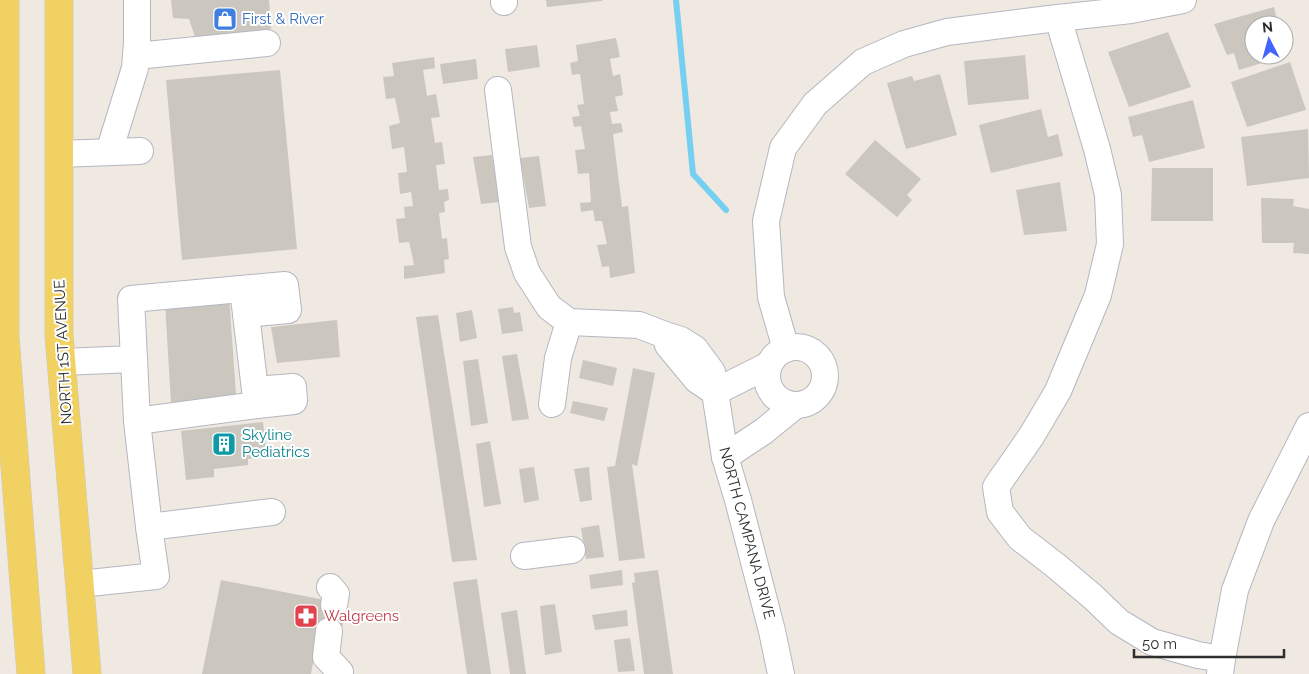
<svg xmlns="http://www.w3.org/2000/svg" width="1309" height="674" viewBox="0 0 1309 674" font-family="Raleway,sans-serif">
<rect width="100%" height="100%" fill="#efe9e1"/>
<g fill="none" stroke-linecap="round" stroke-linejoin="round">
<!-- stream -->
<polyline stroke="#75cff0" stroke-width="6" points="676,0 693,174 726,210"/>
</g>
<!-- building -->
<g fill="#cbc7bf">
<polygon points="171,0 269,0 271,29 195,37 189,19 173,18"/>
<polygon points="546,0 602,0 602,1 547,7"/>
<polygon points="1274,7 1278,25 1254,25 1254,55 1285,55 1285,56 1239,70 1234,53 1227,55 1214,24"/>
<polygon points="1168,32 1191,87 1129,107 1108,52"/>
<polygon points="616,38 620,57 610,59 613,76 620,74 623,95 615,97 618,111 610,112 612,124 621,123 623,132 613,134 622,207 628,206 635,273 610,278 609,266 602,267 597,245 607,244 602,221 595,221 593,210 581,212 580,203 591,202 589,173 578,174 575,150 585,149 581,126 574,127 572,117 580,116 577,105 584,104 580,74 572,75 570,63 578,61 576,45"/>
<polygon points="537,45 540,67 508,72 505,49"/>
<polygon points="1025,55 1029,99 968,105 964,61"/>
<polygon points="434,57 435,68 423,70 427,96 436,94 440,117 431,118 435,143 442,142 445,164 436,165 439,190 448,189 449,200 444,202 445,212 439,213 442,239 447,238 449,259 444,260 445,273 404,279 404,266 414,265 412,255 409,242 399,243 396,219 405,218 404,207 413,206 411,192 400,194 398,173 407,172 404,147 392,149 389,126 400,123 395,98 386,99 383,77 394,76 392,63"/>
<polygon points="476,59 478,79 443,84 440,64"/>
<polygon points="1290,62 1306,110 1247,127 1231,82"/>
<polygon points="280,70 297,249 182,260 166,80"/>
<polygon points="940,74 957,135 906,149 887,83 912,76 914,81"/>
<polygon points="1193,100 1205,148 1149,162 1142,135 1133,137 1128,117"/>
<polygon points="1041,109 1048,137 1058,134 1063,156 991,173 979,125"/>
<polygon points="1308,129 1309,178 1247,186 1241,137"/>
<polygon points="875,140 921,179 907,195 912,200 897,217 845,174"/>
<polygon points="492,155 499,202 481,204 473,157"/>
<polygon points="539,156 546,206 529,208 520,158"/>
<polygon points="1152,168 1213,168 1213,221 1151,221"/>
<polygon points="1060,182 1067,231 1024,235 1016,190"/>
<polygon points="1261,198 1294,199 1293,206 1309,209 1309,254 1293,253 1294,243 1262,243"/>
<polygon points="229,295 236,395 171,403 165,303"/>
<polygon points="513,307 514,313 520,312 523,331 502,334 498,309"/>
<polygon points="472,310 477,338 460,342 456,313"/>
<polygon points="438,315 477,560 452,562 416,317"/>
<polygon points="337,320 340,357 277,363 271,327"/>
<polygon points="517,354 529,419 512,421 502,356"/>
<polygon points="478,359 488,423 471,426 463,361"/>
<polygon points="583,360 617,368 613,386 579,378"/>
<polygon points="633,368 655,373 637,466 632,464 645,558 619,561 607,467 615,466"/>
<polygon points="573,401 608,408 604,421 570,413"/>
<polygon points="263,422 267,456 248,459 248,465 214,469 214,477 186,480 181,431"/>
<polygon points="490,441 501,504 484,507 476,444"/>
<polygon points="534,467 539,500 524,503 519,469"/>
<polygon points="589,467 592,500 580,502 574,469"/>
<polygon points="599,525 604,557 586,559 581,528"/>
<polygon points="622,570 623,585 591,589 589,575"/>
<polygon points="658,570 673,674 644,674 632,583 635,582 634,573"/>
<polygon points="477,579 491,674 467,674 453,582"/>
<polygon points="221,580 325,600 346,607 341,633 319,629 311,674 202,674"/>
<polygon points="555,604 562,652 545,655 540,606"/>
<polygon points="517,610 526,674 510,674 501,613"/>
<polygon points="627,610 628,626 595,630 592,615"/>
<polygon points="630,638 635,671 618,672 614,640"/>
</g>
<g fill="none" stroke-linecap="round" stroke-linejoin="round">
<!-- minor casing -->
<g stroke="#b4b7c1" stroke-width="28">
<g id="minor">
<polyline points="504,2 504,0"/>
<polyline points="1058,18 1097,149 1108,195 1110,244 1098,295 1058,391 1032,435 996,487 1000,512 1020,538 1055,565 1093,597 1119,622 1152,642 1198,655 1222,659"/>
<polyline points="136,56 267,43"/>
<polyline points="498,90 518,247 527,273 549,307 569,322 639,325 665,335 681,340 695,349 712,372 715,392 697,380 668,345 665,335"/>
<polyline points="109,152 135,68 137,42 137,0"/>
<polyline points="59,154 140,151"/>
<polyline points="246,314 255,390 293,387 294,401 257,405 255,390"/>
<circle cx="796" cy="376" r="29"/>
<polyline points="786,349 771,297 766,221 783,148 815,104 863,62 904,44 947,32 1049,19 1131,10 1183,0"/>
<polyline points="134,359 137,421 257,405"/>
<polyline points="61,362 134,359 131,299 285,285 288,310 246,314 243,290"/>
<polyline points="769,365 715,392 725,457 738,500 772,631 781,674"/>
<polyline points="552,404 558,358 569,322"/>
<polyline points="137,421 149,527 272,512"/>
<polyline points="725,457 764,431 796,405"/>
<polyline points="524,556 572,550"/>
<polyline points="80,584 156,576 149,527"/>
<polyline points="330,587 336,594 334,605"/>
<polyline points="329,631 326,657 340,672"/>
<polyline points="1220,674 1222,659 1235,590 1261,521 1309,426"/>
</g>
</g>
<!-- major casing -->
<g stroke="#c9c9c9" stroke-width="29">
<g id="major">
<polyline points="5,0 5,337 31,674"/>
<polyline points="59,0 59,335 87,674"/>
</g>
</g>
<!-- minor -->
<use href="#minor" stroke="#fff" stroke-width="26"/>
<!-- major -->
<use href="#major" stroke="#f2d163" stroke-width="28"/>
</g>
<!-- icons -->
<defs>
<g id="shop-square" transform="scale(1.25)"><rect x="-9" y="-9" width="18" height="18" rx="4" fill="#3f7fe0" stroke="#fff"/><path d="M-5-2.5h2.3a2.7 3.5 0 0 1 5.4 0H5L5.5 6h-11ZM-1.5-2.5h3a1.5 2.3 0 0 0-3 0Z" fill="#fff"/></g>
<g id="building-square" transform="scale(1.25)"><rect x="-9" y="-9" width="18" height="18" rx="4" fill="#0f9aa8" stroke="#fff"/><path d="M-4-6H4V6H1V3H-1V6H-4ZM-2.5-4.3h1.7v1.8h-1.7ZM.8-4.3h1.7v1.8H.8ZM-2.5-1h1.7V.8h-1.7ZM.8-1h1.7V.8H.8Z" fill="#fff"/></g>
<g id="pharmacy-square" transform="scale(1.25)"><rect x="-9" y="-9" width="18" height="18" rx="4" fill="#e0444e" stroke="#fff"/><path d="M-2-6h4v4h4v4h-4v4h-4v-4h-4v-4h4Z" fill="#fff"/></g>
</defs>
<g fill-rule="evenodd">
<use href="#shop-square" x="225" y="19"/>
<use href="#building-square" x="224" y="444"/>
<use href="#pharmacy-square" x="306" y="616"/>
</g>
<g text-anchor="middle" stroke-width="4" stroke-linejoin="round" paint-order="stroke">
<!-- shop labels -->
<g font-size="15" fill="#366cbe" stroke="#fff" text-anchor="start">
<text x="242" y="24">First &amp; River</text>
</g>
<!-- street labels -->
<g font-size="15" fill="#2e2e2e" stroke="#fff">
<text transform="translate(63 352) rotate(-93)" y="5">NORTH 1ST AVENUE</text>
<text transform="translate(747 533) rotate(75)" y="5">NORTH CAMPANA DRIVE</text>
</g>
<!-- culture labels -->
<g font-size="15" fill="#0d838f" stroke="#fff" text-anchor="start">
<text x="242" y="440">Skyline<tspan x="242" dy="17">Pediatrics</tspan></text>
</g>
<!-- health labels -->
<g font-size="15" fill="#be3a42" stroke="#fff" text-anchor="start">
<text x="324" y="621">Walgreens</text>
</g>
</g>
<!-- north arrow -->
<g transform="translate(1269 40) rotate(354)"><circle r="24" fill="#ffffff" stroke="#ababab"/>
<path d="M0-4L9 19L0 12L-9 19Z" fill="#4264fb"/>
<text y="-8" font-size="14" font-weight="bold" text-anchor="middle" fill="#2e2e2e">N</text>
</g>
<!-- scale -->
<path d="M1134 649v8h150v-8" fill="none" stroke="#2e2e2e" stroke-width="2.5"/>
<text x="1142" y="649" font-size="15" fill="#2e2e2e" stroke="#ffffff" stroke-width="4" paint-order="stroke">50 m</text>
</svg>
